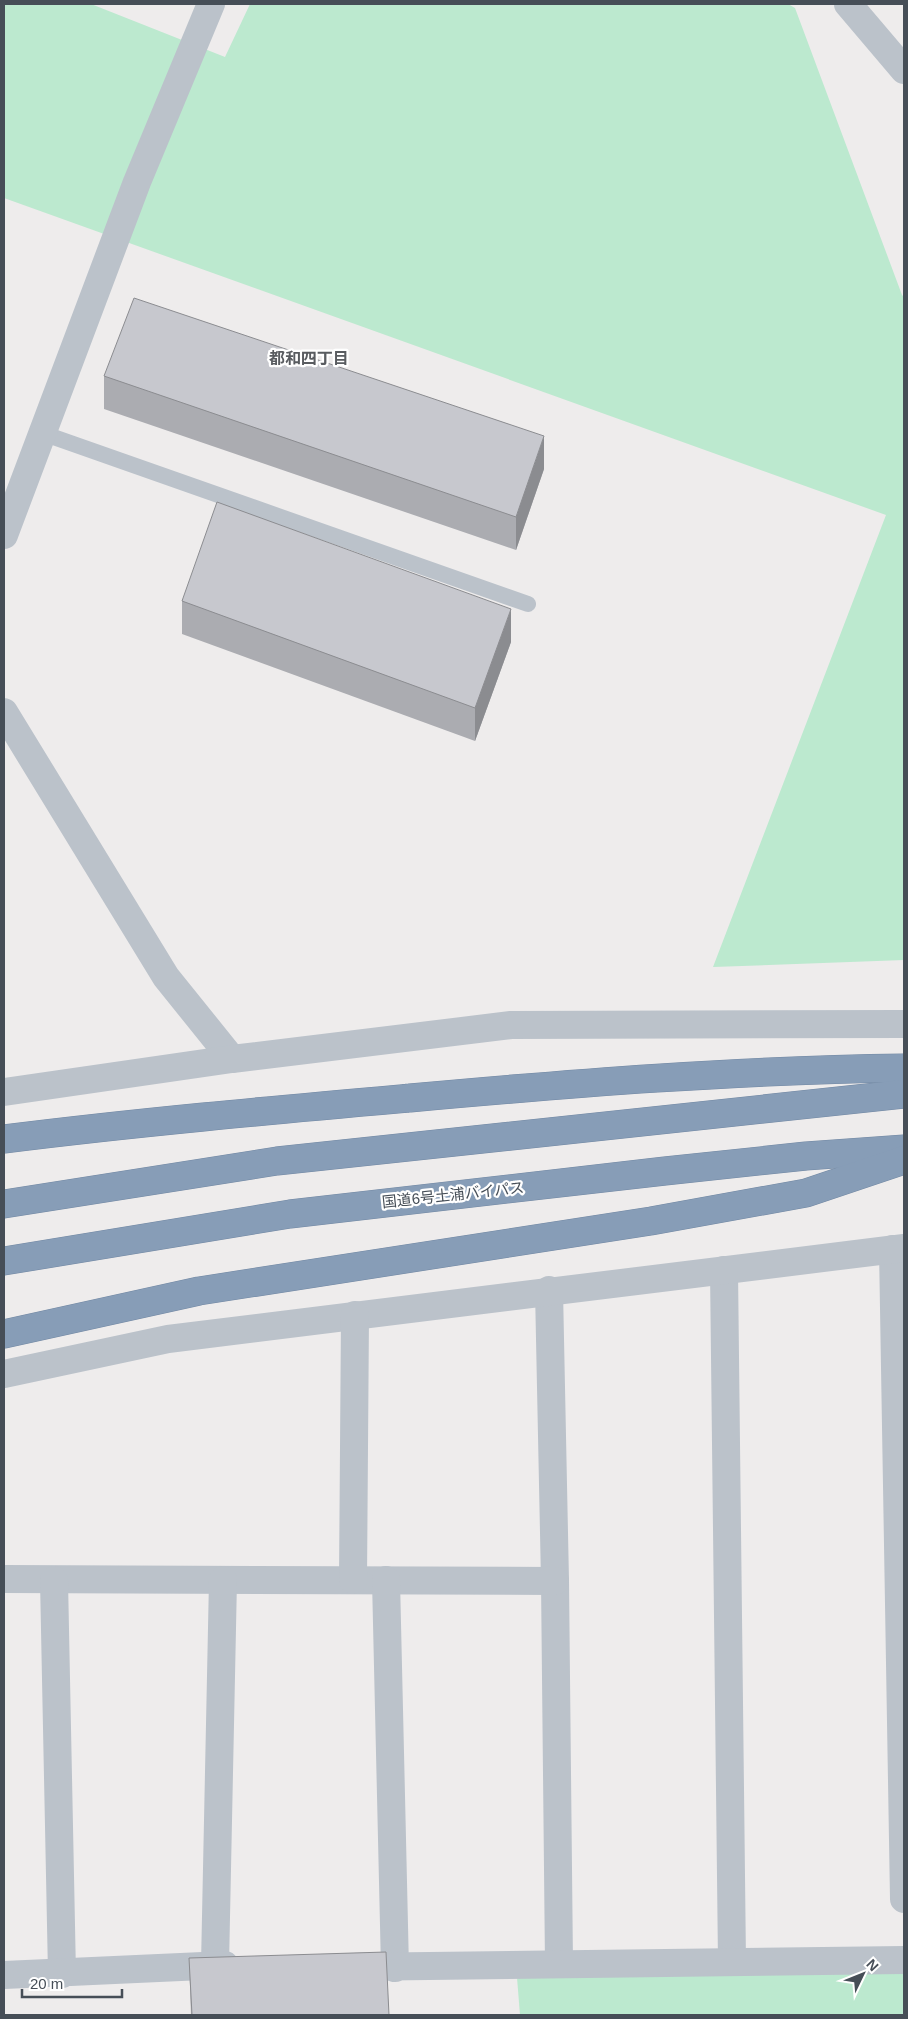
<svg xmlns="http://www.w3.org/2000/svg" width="908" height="2019" viewBox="0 0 908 2019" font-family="Helvetica,'Noto Sans JP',sans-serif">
<rect width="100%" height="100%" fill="#eeecec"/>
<!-- green -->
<g fill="#bce9cf">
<polygon points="4,4 91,4 225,57 250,4 788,4 795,8 902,295 904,297 904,960 713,967 886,515 4,198"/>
<polygon points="904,1960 904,2015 520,2015 516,1965"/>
</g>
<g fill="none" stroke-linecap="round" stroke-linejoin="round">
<!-- highway casing -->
<g stroke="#7288a3" stroke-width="29">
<g id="highway">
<path d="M4 1139C139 1122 275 1110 410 1098 575 1083 739 1070 904 1068"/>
<polyline points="4,1204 277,1161 904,1094"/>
<polyline points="4,1261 290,1214 665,1171 806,1156 904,1149"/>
<polyline points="4,1334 199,1291 651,1221 806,1193 904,1160"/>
</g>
</g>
<!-- lane -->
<polyline stroke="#bbc2ca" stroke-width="16" points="42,433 528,604"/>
<!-- street -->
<g stroke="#bbc2ca" stroke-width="28">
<polyline points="848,4 904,70"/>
<polyline points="4,535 137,182 211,4"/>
<polyline points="4,712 166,977 232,1059"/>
<polyline points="4,1092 232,1059 511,1025 904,1024"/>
<polyline points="893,1249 904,1899"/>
<polyline points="724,1270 732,1962"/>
<polyline points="549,1290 555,1581 559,1964"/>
<polyline points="4,1374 168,1339 904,1248"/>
<polyline points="4,1579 555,1581"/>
<polyline points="54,1580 62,1974"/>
<polyline points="353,1580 355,1315"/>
<polyline points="386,1580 395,1968"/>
<polyline points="215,1965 223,1580"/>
<polyline points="348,1967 904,1960"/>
<polyline points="4,1975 225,1965"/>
</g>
<!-- highway -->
<use href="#highway" stroke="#879db7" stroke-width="28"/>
</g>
<!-- wall -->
<g fill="#abacb1">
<polygon points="104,376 544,469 516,550 104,409"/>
<polygon points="182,601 511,642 475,741 182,634"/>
<polygon points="189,1958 389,2015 191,2015"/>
</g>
<!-- shaded-wall -->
<g fill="#8b8c90">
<polygon points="544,436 544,469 516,550 516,517"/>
<polygon points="511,609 511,642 475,741 475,708"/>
</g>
<!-- building -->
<g fill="#c7c8ce" stroke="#8b8c90">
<polygon points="134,298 544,436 516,517 104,376"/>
<polygon points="217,502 511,609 475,708 182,601"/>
<polygon points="386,1952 389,2015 192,2015 189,1958"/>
</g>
<g text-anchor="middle" stroke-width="4.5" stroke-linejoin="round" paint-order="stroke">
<!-- street labels -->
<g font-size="15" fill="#464e57" stroke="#fff">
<text transform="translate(453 1195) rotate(-6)" y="5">国道6号土浦バイパス</text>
</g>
<!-- neighbourhood labels -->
<g font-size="16" font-weight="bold" fill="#595c60" stroke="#fff">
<text x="309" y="364">都和四丁目</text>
</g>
</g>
<!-- border -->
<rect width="908" height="2019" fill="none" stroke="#464e57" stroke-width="10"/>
<!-- north arrow -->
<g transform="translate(863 1974) rotate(47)" stroke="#ffffff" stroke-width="4" paint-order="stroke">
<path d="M0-4L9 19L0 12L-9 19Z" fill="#464e57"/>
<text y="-8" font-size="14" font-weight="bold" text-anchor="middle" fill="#464e57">N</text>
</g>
<!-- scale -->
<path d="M22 1989v8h100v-8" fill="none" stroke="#464e57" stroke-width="2.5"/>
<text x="30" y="1989" font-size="15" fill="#464e57" stroke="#ffffff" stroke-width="4" paint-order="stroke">20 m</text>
</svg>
